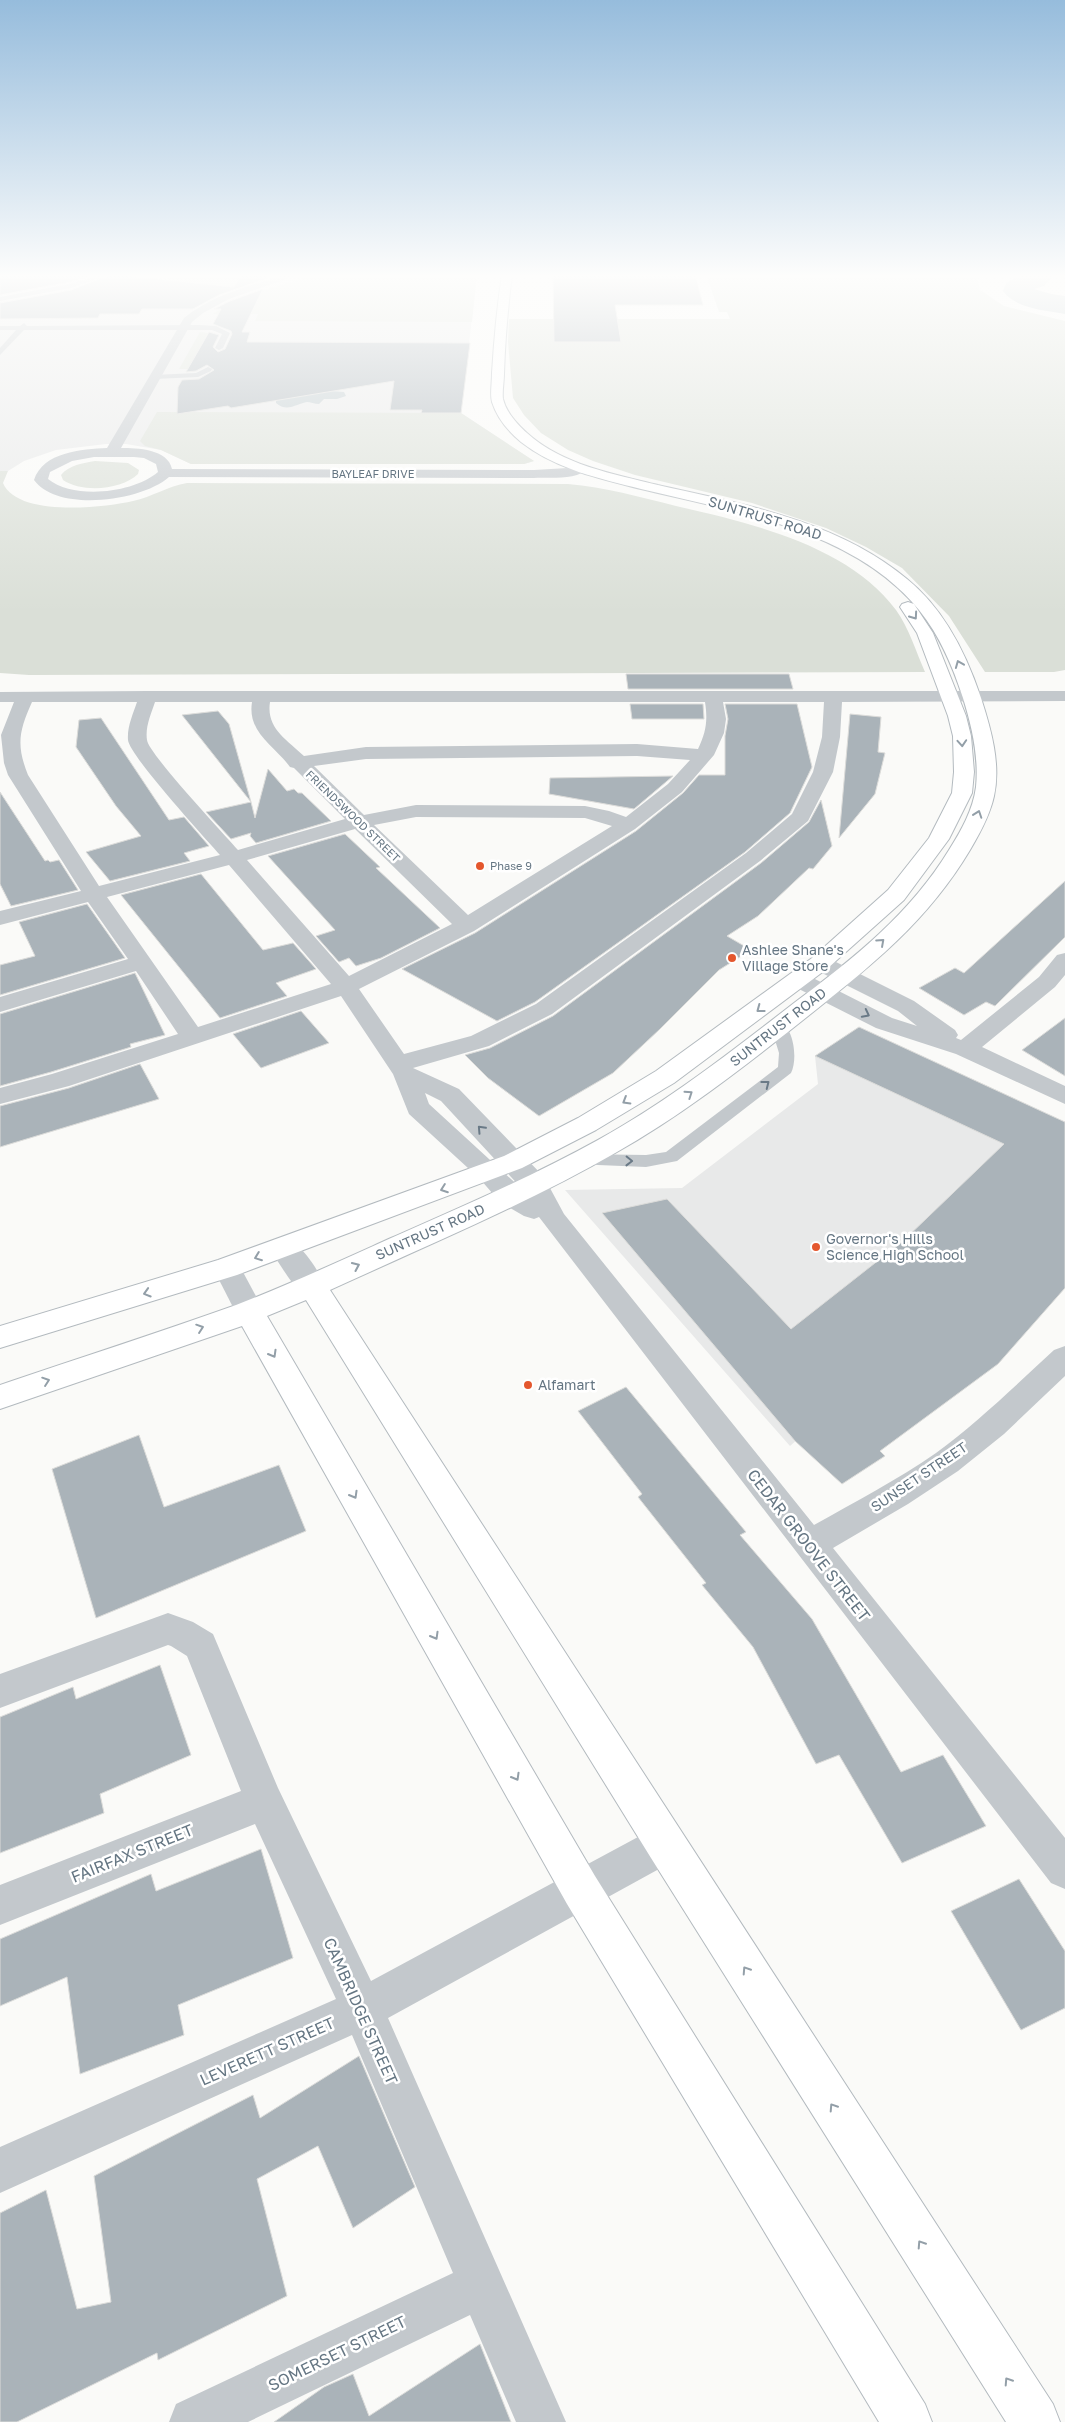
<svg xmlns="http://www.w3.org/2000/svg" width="1065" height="2422" viewBox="0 0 1065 2422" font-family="'Golos Text',sans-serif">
<rect width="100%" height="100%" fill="#fafaf8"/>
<!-- built -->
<g fill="#e8e9e9">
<polygon points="0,274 477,274 461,413 534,461 524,464 191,464 161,450 126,444 106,444 56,450 24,461 8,471 0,471"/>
<polygon points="859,1027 1065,1122 1065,1200 790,1446 565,1190 682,1188 818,1084 815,1056"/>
</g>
<!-- green -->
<g fill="#dadfd7">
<polygon points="143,274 272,274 230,287 161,281 171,277"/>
<path d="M316 274H477L472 322 255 321 258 314H213C243 293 282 286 316 274Z"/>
<polygon points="706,274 981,274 976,275 980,290 1004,306 1065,321 1065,670 1054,672 985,672 949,616 902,568 866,547 826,528 752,503 635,475 593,461 568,450 541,433 524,415 513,398 508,342 509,319 730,319 727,312 719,312"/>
<polygon points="200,332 208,333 188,369 179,369"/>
<polygon points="157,412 461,413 534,461 524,464 191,464 161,450 145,446 140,441"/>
<path d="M95 461 128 463 139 470 138 474C122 490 82 493 63 480L61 475C69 465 83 463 95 461Z"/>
<path d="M0 471H8L3 483C17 517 103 508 133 501 152 497 168 486 187 483L568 484C605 487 640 497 676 506 750 523 848 545 896 610 909 628 916 652 925 672L29 675 0 673Z"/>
</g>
<!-- water -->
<path fill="#bbc7cb" d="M331 391 344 392 346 396 337 399H324L319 404C315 404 310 402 307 402 298 403 287 413 276 403V400Z"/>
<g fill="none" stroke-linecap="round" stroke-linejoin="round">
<!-- stream -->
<polygon fill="#bbc7cb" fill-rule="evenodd" points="1015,289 1065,296 1065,298 1017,291"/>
<!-- river -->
<path fill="#bbc7cb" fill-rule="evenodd" d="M1019 274H1055L1044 286 1034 289 1065 298V314C1046 310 1016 309 1003 291 1006 281 1010 280 1019 277Z"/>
</g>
<!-- building -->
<g fill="#aab3b9" stroke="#dcdcda">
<polygon points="0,274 97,274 70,282 0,295"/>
<polygon points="112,274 234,287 241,274 270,274 268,278 219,295 193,309 142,309 139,314 100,314 98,318 0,319 0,303 71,290"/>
<polygon points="553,274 695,274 703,305 615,305 621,342 554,342"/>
<polygon points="263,289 242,332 250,332 247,342 470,343 461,413 421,413 422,410 390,410 394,381 231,408 228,406 177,414 178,387 182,380 199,379 214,370 207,365 196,371 186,372 209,332 219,335 213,347 218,352 225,349 232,334 231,331 213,324 221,309 214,309 230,301"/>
<polygon points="626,674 789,674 793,689 628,689"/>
<polygon points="630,704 703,704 704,719 632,719"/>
<polygon points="725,704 797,704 812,767 790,813 745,852 535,1002 497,1021 402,969 475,933 636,831 683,793 699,775 725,775 725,736 728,719"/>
<polygon points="218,711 229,724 251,802 182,715"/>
<polygon points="850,714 881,717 878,752 885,753 875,794 839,838"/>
<polygon points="101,718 169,820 184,817 209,846 184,853 190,861 110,881 86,852 141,836 116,806 76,747 79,720"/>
<polygon points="268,769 287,791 294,789 298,793 302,793 331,821 256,843 250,836 251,833 231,839 206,812 251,802 255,818"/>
<polygon points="673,776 634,809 549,794 550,778"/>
<polygon points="0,792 45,861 48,860 50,862 59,860 78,890 11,906 0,884"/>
<polygon points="821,800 832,846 813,869 809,868 758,916 727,936 751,950 719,970 660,1029 613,1073 539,1116 488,1078 465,1055 490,1048 553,1016 761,863 809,822"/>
<polygon points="345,834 380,867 376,868 440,928 381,958 356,966 349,958 339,962 316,936 335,930 268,856"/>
<polygon points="201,874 263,950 293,943 316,969 276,983 287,996 220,1018 121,895"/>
<polygon points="1065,881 1065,937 995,1006 986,1002 964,1015 919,988 955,968 964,973"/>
<polygon points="87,904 125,958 0,995 0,965 35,956 19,922"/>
<polygon points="135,973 165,1035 130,1044 131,1047 51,1072 0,1086 0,1014"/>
<polygon points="301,1011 329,1043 261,1068 233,1034"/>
<polygon points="1065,1018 1065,1076 1022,1050"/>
<polygon points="859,1027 1065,1122 1065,1288 998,1364 880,1451 885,1456 842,1484 795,1441 602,1213 667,1199 791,1329 903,1241 1004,1144 815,1056"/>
<polygon points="140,1064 159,1099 0,1147 0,1106 69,1088"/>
<polygon points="626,1387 746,1532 740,1535 812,1619 901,1772 943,1755 986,1826 902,1863 839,1755 816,1764 753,1647 702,1585 706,1583 638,1497 642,1494 578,1411"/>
<polygon points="139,1435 164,1507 279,1465 306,1531 96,1618 52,1469"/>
<polygon points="160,1665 191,1755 100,1794 104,1813 0,1853 0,1717 73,1687 76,1699"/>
<polygon points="261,1849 293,1958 178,2005 184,2035 80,2074 67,1977 0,2006 0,1939 151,1874 156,1891"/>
<polygon points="1019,1879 1065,1951 1065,2008 1021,2030 951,1911"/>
<polygon points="359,2056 415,2187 353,2228 318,2146 257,2179 287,2296 158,2360 157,2353 17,2422 0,2422 0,2213 46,2190 77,2309 111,2302 94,2176 253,2095 260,2118"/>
<polygon points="480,2344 511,2422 274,2422 324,2387 353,2374 369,2416"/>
</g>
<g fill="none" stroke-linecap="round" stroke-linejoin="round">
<!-- secondary casing -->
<g stroke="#b3babf" stroke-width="2">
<g id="secondary">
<path d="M502 274H512C508 307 505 340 504 374 504 381 502 392 503 399 506 412 518 425 527 433 562 465 614 474 658 485 743 504 838 521 907 579 944 609 966 653 981 698 991 729 1001 764 994 796 990 815 980 833 970 850 923 929 858 976 788 1032 733 1075 677 1118 617 1152 525 1205 426 1246 330 1290L1053 2404 1060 2422H1006L651 1858 306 1300 267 1316 595 1876 925 2404 932 2422H879L567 1904 242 1326 0 1409V1385C79 1358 158 1333 236 1305 288 1285 340 1261 391 1238 461 1207 531 1177 598 1140 668 1101 731 1052 794 1003 853 959 910 914 949 850 961 831 973 810 976 787 979 757 972 727 963 698 953 667 940 636 919 610 854 530 736 512 641 489 601 479 555 469 521 442 509 432 497 418 492 402 490 394 492 383 492 373 494 340 497 307 502 274Z"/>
<polygon points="908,602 914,604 933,633 966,716 971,736 974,772 972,793 949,839 904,900 828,968 674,1083 596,1130 522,1168 237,1275 0,1348 0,1326 218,1260 504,1156 578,1118 656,1071 812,958 888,890 929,838 952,793 954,772 953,736 948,716 917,633 900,607 902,604"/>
</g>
</g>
<!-- lane -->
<g fill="#c3c8cc" fill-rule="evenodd">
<polygon points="102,274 110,274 71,288 0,301 0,297 70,284"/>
<polygon points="24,323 27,326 199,325 216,326 230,333 223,348 219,350 215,348 222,334 212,330 24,330 0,355 0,348 16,330 0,330 0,326 20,326"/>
<polygon points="208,367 212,369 211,371 198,377 154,379 150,377 154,375 196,373"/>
<path d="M779 1022C794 1026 798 1060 791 1073L677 1161 646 1167 574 1164 572 1160 574 1156 580 1154 646 1155 666 1152 778 1067 779 1053 771 1027Z"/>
</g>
<!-- street -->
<g fill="#c3c8cc" fill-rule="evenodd">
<path d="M286 274H300L229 299 203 313 192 322 121 448C137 448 168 449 172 469L534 470 568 468 581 464 588 468C578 481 549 477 534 478L169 477C142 501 58 513 34 480 43 452 82 449 107 448L184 318C214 294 250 286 286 274ZM94 457H134L144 458 156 464 158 472C134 493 74 500 48 479L50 472 72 461Z"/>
<path d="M148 691H1065V701L842 702 840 737 833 772 808 821 760 861 552 1014 489 1046 413 1068 459 1089 544 1177 564 1214 814 1525C855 1502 897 1480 936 1453 978 1422 1016 1385 1054 1350L1065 1346V1376L1004 1434 958 1471 908 1504 833 1548 1065 1838V1889L1051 1883 539 1217 534 1219 524 1216 500 1202 480 1179 409 1114 393 1074 341 996 69 1086 0 1104V1088L52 1074 178 1034 136 971 0 1012V997L128 959 88 902 0 925V911L81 891 8 775 4 763 1 735 14 702H0V692ZM32 702H137C133 714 127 727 128 740 129 755 205 838 220 855L99 886 28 775C16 745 19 731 32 702ZM155 702H252C247 733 275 746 290 767L294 768 345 819 238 850C224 834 148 753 147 740 145 727 151 714 155 702ZM270 702H705C708 721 706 732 698 749L637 744 366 747 304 756C286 739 266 728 270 702ZM723 702H824L822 737 813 772 792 814 746 853 536 1004 471 1036 404 1054 359 989 474 931 635 829 682 792 714 755 724 733 726 719ZM637 756 690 760 668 784 626 817 609 811 585 806 416 805 364 815 314 766 366 759ZM416 817 585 818 612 826 468 915 374 825ZM355 829 452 924 349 976 247 860ZM229 865 331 984 198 1027 107 897ZM425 1093 441 1101 524 1191 429 1104Z"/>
<polygon points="1065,953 1065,975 1055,987 982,1047 1065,1086 1065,1104 956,1054 876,1028 791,985 787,980 791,975 799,973 807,975 892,1018 917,1026 898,1011 812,968 809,963 812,958 820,956 828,958 914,1001 955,1030 958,1035 956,1038 961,1040 1039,977 1057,955"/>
<path d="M283 1237C301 1242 317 1269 326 1286L322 1294C316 1296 309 1298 302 1294 295 1289 274 1256 269 1247L273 1240Z"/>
<polygon points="227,1258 237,1261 264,1311 259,1319 249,1322 239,1319 213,1268 217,1261"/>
<polygon points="168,1613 193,1622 213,1634 278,1788 371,1981 651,1830 665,1824 679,1830 685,1844 679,1858 388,2018 566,2422 516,2422 470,2315 248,2422 169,2422 176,2404 453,2273 352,2035 0,2193 0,2147 336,1999 255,1824 0,1925 0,1885 241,1791 187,1656 171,1646 168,1645 0,1708 0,1674"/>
</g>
<!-- secondary -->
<use href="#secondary" fill="#fff" fill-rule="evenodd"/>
</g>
<!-- one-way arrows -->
<defs><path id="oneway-chevron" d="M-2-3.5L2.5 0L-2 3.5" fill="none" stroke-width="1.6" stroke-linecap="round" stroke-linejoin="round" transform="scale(1.25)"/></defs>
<g stroke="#939fa8">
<use href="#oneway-chevron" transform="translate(914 616) rotate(55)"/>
<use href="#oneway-chevron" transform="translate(959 664) rotate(-112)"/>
<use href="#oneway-chevron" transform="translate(962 743) rotate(86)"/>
<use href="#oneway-chevron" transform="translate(978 814) rotate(-71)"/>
<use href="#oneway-chevron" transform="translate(881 942) rotate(-42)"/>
<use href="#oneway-chevron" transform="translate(760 1009) rotate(143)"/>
<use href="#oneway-chevron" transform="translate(689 1094) rotate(-34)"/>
<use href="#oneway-chevron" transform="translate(626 1101) rotate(149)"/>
<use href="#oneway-chevron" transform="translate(444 1189) rotate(160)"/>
<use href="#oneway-chevron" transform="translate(258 1257) rotate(159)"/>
<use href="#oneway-chevron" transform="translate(356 1266) rotate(-24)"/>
<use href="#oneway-chevron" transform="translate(147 1293) rotate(163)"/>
<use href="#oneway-chevron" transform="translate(200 1328) rotate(-19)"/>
<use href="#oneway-chevron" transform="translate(273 1354) rotate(60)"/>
<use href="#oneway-chevron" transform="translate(46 1381) rotate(-19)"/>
<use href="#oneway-chevron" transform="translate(354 1495) rotate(60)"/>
<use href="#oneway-chevron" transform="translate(435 1636) rotate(60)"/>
<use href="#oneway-chevron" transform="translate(516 1777) rotate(60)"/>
<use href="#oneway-chevron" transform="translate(746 1970) rotate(-123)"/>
<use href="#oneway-chevron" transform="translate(833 2107) rotate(-123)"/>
<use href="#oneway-chevron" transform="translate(921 2244) rotate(-123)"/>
<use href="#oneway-chevron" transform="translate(1008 2381) rotate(-123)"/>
</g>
<g stroke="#6a7a87">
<use href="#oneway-chevron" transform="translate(866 1014) rotate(27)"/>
<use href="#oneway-chevron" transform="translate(766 1084) rotate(-38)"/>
<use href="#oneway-chevron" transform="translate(481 1129) rotate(-133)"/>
<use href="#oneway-chevron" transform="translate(629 1161) rotate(1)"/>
</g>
<!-- sky -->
<linearGradient id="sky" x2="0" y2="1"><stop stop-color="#96bcdc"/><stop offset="0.45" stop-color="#fdfdfc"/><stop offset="1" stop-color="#fdfdfc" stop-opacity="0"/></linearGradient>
<rect width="1065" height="613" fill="url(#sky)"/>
<!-- markers -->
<g fill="#e4572e" stroke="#fff" stroke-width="2">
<circle cx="480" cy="866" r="5"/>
<circle cx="732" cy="958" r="5"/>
<circle cx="816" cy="1247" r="5"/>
<circle cx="528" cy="1385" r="5"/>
</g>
<g text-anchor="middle" stroke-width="5" stroke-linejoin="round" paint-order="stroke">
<!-- far-street labels -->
<g font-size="11" fill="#657683" stroke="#fff">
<text x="373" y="478">BAYLEAF DRIVE</text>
<text transform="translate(353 816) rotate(44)" y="4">FRIENDSWOOD STREET</text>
</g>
<!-- far-poi labels -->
<g font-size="11" fill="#657683" stroke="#fff" text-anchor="start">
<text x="490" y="870">Phase 9</text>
</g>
<!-- street labels -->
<g font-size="14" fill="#657683" stroke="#fff">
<text transform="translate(765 518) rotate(17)" y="5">SUNTRUST ROAD</text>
<text transform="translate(778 1027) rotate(-38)" y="5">SUNTRUST ROAD</text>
<text transform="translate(430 1232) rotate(-24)" y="5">SUNTRUST ROAD</text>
<text transform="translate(919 1477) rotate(-34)" y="5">SUNSET STREET</text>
</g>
<!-- poi labels -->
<g font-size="14" fill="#657683" stroke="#fff" text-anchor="start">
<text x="742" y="955">Ashlee Shane's<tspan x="742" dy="16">Village Store</tspan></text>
<text x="826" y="1244">Governor's Hills<tspan x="826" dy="16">Science High School</tspan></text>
<text x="538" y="1390">Alfamart</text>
</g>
<!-- near-street labels -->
<g font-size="16" fill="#657683" stroke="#fff">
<text transform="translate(809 1545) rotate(52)" y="6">CEDAR GROOVE STREET</text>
<text transform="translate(132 1853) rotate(-22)" y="6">FAIRFAX STREET</text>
<text transform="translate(361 2011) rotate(66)" y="6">CAMBRIDGE STREET</text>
<text transform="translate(267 2051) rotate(-24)" y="6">LEVERETT STREET</text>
<text transform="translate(337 2353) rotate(-26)" y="6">SOMERSET STREET</text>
</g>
</g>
</svg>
